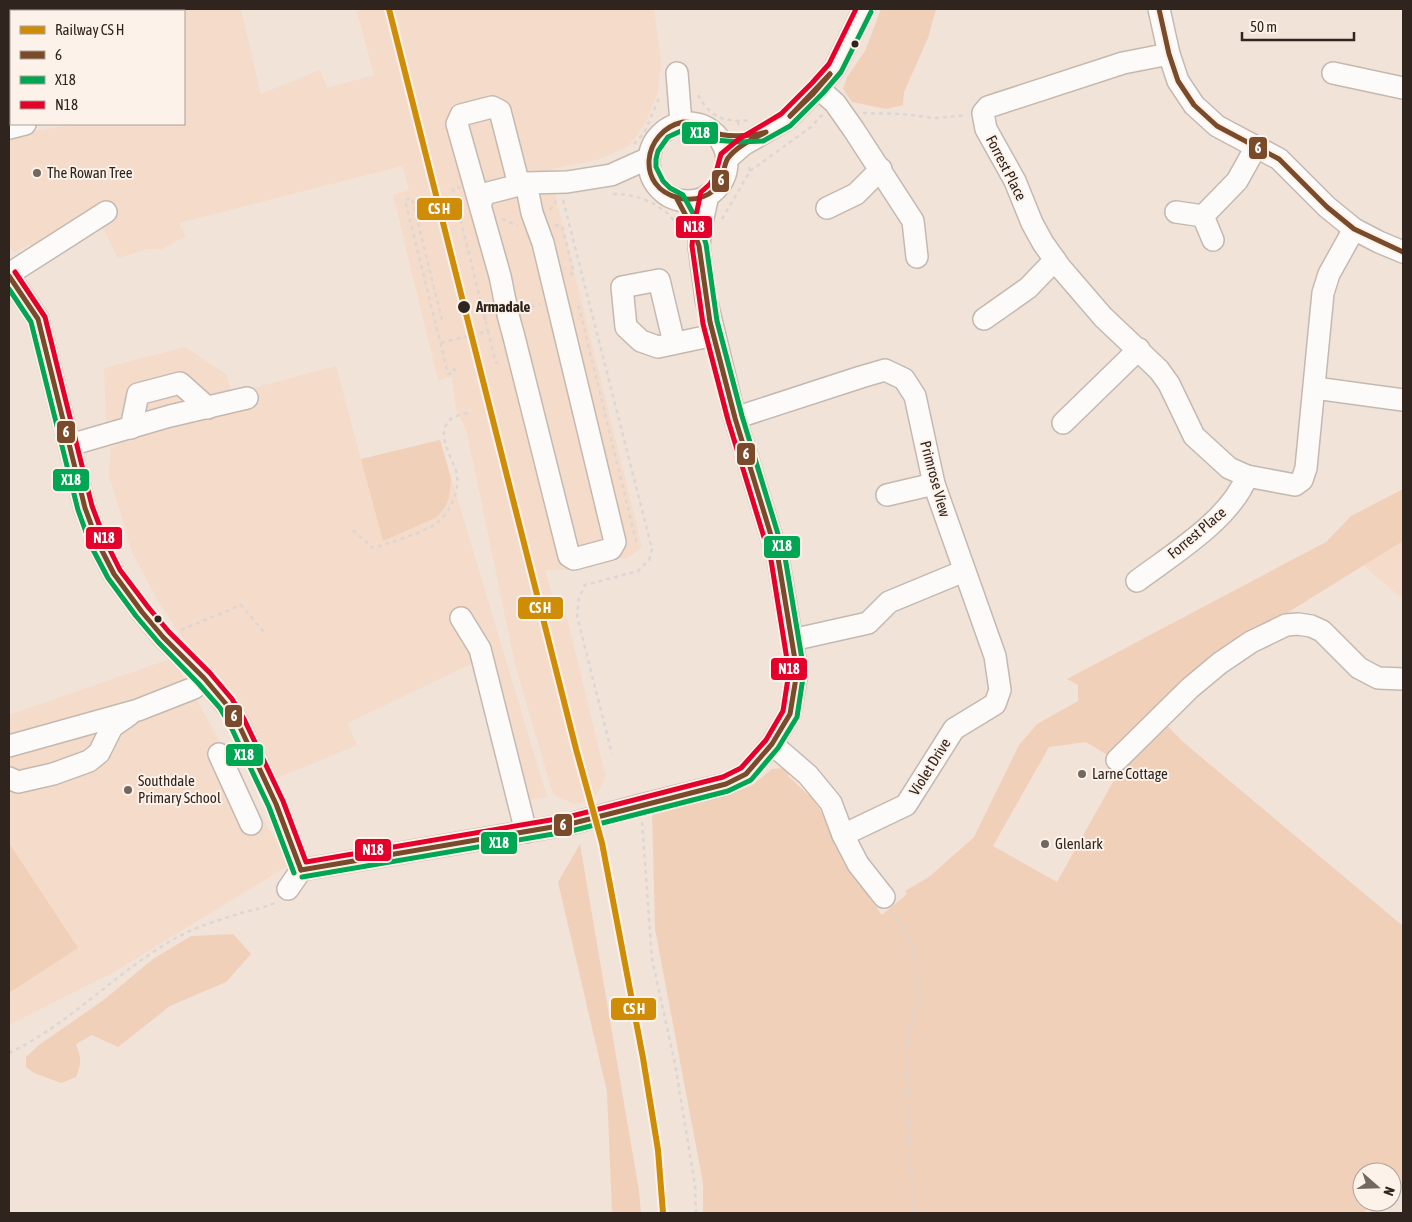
<svg xmlns="http://www.w3.org/2000/svg" width="1412" height="1222" viewBox="0 0 1412 1222" font-family="'Asap Condensed',sans-serif">
<rect width="100%" height="100%" fill="#f2e3d8"/>
<!-- built -->
<g fill="#f5dbc9">
<polygon points="187,9 241,9 261,94 320,70 327,88 374,75 356,9 654,9 661,62 658,92 645,124 632,142 625,148 597,160 549,170 642,547 626,559 618,557 569,570 545,570 553,597 566,615 606,777 593,800 573,804 553,794 515,664 467,433 456,408 452,377 438,380 393,195 409,190 402,166 179,223 186,236 162,249 148,249 118,258 102,227 41,262 28,244 15,252 9,248 9,138 27,132 77,124 184,124 184,11 175,11"/>
<polygon points="185,347 227,375 231,394 336,366 361,459 440,440 547,797 529,800 527,790 505,794 473,663 348,723 357,745 271,781 243,717 186,643 158,601 132,552 109,475 111,447 117,445 112,420 106,421 104,368"/>
<polygon points="1403,541 1403,599 1363,565"/>
<polygon points="173,658 289,865 116,971 9,1025 9,715"/>
</g>
<!-- green -->
<g fill="#f1d0b9">
<polygon points="9,9 127,9 126,11 11,11 11,117 9,118"/>
<polygon points="881,9 936,9 928,38 904,92 903,105 886,109 852,102 843,89 847,77 865,51"/>
<polygon points="440,440 451,479 449,497 445,507 437,517 383,541 361,459"/>
<polygon points="1403,489 1403,541 1213,659 1109,756 1086,742 1049,747 993,846 1057,882 1123,764 1165,723 1182,741 1403,926 1403,1188 1392,1195 1392,1172 1362,1172 1362,1202 1380,1202 1362,1213 703,1213 703,1183 655,929 652,812 706,800 751,786 772,769 783,768 791,771 788,776 814,800 832,830 843,862 882,915 907,894 905,891 929,877 974,837 1019,745 1037,724 1078,701 1078,685 1067,679 1326,542 1351,516"/>
<polygon points="9,843 78,948 9,993"/>
<polygon points="580,844 639,1191 641,1213 612,1213 607,1092 558,882"/>
<path d="M233 934 251 954 226 982 170 1006 118 1047 92 1035 76 1044C81 1059 82 1062 76 1077L61 1083 34 1073 26 1067V1057L39 1045 105 999 153 959 191 936Z"/>
</g>
<g fill="none" stroke-linecap="round" stroke-linejoin="round">
<!-- minor casing -->
<g stroke="#c4b9b0" stroke-width="24">
<g id="minor">
<polyline points="1159,9 1169,54 1178,81 1194,105 1217,126 1279,159 1327,207 1354,229 1379,242 1403,252"/>
<polyline points="138,11 139,9"/>
<polyline points="1169,54 1123,63 988,107 983,113 986,129 1015,181 1032,223 1043,243 1060,267 1103,317 1159,370 1169,384 1194,436 1229,468 1247,476 1295,485 1302,480 1306,468 1323,293 1329,274 1354,229"/>
<polyline points="677,73 681,123"/>
<polyline points="1333,73 1403,88"/>
<polyline points="818,88 835,103 854,130 913,221 917,257"/>
<circle cx="688" cy="162" r="39"/>
<polyline points="9,128 25,124"/>
<polyline points="727,159 743,145 786,120 818,88 835,68 864,9"/>
<path d="M526 183 532 213 543 243 615 542 611 549 574 559 569 556 513 333C507 314 504 295 500 276L457 124 461 115 492 107 500 111 519 185 526 183 567 182 611 175 649 158"/>
<polyline points="481,203 484,194 519,185"/>
<polyline points="827,208 856,194 881,169"/>
<polyline points="1176,212 1203,216 1213,240"/>
<polyline points="1203,216 1237,181 1256,147"/>
<polyline points="9,274 106,212"/>
<polyline points="9,276 38,319 85,508 98,543 114,574 142,612 163,637 204,678 226,704 238,723 276,804 301,870"/>
<polyline points="984,319 1028,288 1055,260"/>
<polyline points="674,343 659,280 622,287 626,327 641,341 658,347 714,335"/>
<polyline points="1315,388 1403,400"/>
<polyline points="735,418 861,377 885,370 904,379 915,396 934,484 995,656 1000,690 995,704 954,729 906,805 843,835"/>
<polyline points="1063,423 1139,349"/>
<polyline points="131,428 138,394 180,383 208,408"/>
<polyline points="70,445 170,416 247,398"/>
<polyline points="887,495 934,484"/>
<path d="M1137 581C1173 554 1231 519 1247 476"/>
<polyline points="461,618 480,649 526,832"/>
<polyline points="792,640 868,623 889,602 964,571"/>
<polyline points="772,744 808,775 831,803 843,835 858,864 884,897"/>
<polyline points="9,746 138,710 194,688 204,678"/>
<polyline points="219,754 251,824"/>
<polyline points="1117,760 1190,688 1220,663 1251,642 1286,625 1298,624 1311,626 1322,631 1359,668 1378,678 1403,679"/>
<polyline points="9,778 18,782 53,774 89,761 99,753 112,727 129,715"/>
<polyline points="301,870 570,824 641,805 726,784 746,774 772,744 790,714 797,672 778,558 735,418 706,299 699,246 701,227 708,195"/>
<polyline points="288,889 301,870"/>
</g>
</g>
<!-- path -->
<g stroke="#dcd7d4" stroke-width="2.5" stroke-dasharray="4 4" stroke-linecap="butt">
<path d="M698 95C710 117 724 123 749 120"/>
<polyline points="863,113 902,114 935,118 967,115"/>
<polyline points="738,121 739,128"/>
<polyline points="634,144 644,133 660,96"/>
<polyline points="750,171 811,127 823,114"/>
<path d="M613 194C640 194 669 206 680 231"/>
<polyline points="563,200 652,549 649,560 638,571 585,585 579,598 577,616 612,754"/>
<polyline points="550,210 556,201"/>
<polyline points="502,219 518,226"/>
<polyline points="722,219 750,171 748,165"/>
<polyline points="555,225 562,226 574,273 568,275"/>
<polyline points="577,307 579,307 636,541 632,542"/>
<polyline points="523,308 540,304"/>
<polyline points="483,319 491,316"/>
<polyline points="442,320 412,198 405,200 448,374 455,372 452,364"/>
<polyline points="441,343 488,331 496,363 501,361"/>
<path d="M353 530 373 548C388 543 426 532 437 523 451 511 461 490 456 471 451 455 434 432 452 418 457 415 465 414 470 412"/>
<polyline points="181,630 241,605 264,632"/>
<polyline points="642,822 652,959 675,1064 695,1185 696,1213"/>
<polyline points="892,911 911,943 920,993 906,1046 913,1213"/>
<path d="M9 1053C70 1024 116 972 174 939 195 927 219 920 241 913 255 909 264 908 277 902"/>
</g>
<!-- minor -->
<use href="#minor" stroke="#fdfbf9" stroke-width="21"/>
<!-- path-bridge -->
<polyline stroke="#dcd7d4" stroke-width="2.5" stroke-dasharray="4 4" stroke-linecap="butt" points="461,187 453,189 488,331"/>
<!-- bus-1 casing -->
<g stroke="#fdf2ea" stroke-width="9">
<g id="bus-1">
<polyline points="1159,9 1169,54 1178,81 1194,105 1217,126 1279,159 1327,207 1354,229 1403,252"/>
<polyline points="790,116 830,74"/>
<polyline points="790,116 812,95 830,74"/>
<path d="M683 122C696 122 703 127 713 132 724 138 755 136 766 132 753 139 737 146 728 158 724 164 724 173 721 180 714 196 695 202 679 198 635 188 642 131 683 122Z"/>
<polyline points="9,276 38,319 85,508 98,543 114,574 142,612 163,637 204,678 226,704 238,723 276,804 301,870"/>
<polyline points="301,870 570,824 726,784 746,774 772,744 790,714 797,672 778,558 735,418 710,322 699,246 693,229 677,199"/>
</g>
</g>
<!-- bus-2 casing -->
<g stroke="#fdf2ea" stroke-width="9">
<g id="bus-2">
<polyline points="9,289 31,322 78,510 91,546 108,578 136,616 158,642 198,683 220,708 231,727 269,807 294,873"/>
<polyline points="302,877 571,831 728,791 751,780 778,748 797,717 804,671 785,557 742,416 717,321 706,244 700,226 683,195 670,188 663,181 656,167 656,159 658,151 668,137 683,130 702,133 714,140 739,142 763,141 790,126 823,93 841,72 871,12"/>
</g>
</g>
<!-- bus-3 casing -->
<g stroke="#fdf2ea" stroke-width="9">
<polyline id="bus-3" points="15,272 45,317 92,506 105,540 120,570 148,607 169,632 210,673 232,699 244,719 283,801 306,862 568,817 723,777 741,768 766,740 783,711 789,672 771,560 728,420 703,324 692,246 694,225 701,192 710,184 715,176 721,154 739,139 781,114 812,83 829,64 856,9"/>
</g>
<!-- bus-1 -->
<use href="#bus-1" stroke="#7a4b2a" stroke-width="5"/>
<!-- bus-2 -->
<use href="#bus-2" stroke="#00a651" stroke-width="5"/>
<!-- bus-3 -->
<use href="#bus-3" stroke="#e4002b" stroke-width="5"/>
<!-- rail-1 casing -->
<g stroke="#fdf2ea" stroke-width="10">
<polyline id="rail-1" points="389,9 576,749 602,843 643,1058 658,1150 663,1213"/>
</g>
<!-- rail-1 -->
<use href="#rail-1" stroke="#cf8c06" stroke-width="6"/>
</g>
<!-- markers -->
<g fill="#2f251e" stroke="#fdf2ea" stroke-width="2">
<circle cx="855" cy="44" r="4.5"/>
<circle cx="464" cy="307" r="7"/>
<circle cx="158" cy="619" r="4.5"/>
</g>
<g fill="#73685f" stroke="#fdf2ea" stroke-width="2">
<circle cx="37" cy="173" r="5"/>
<circle cx="1082" cy="774" r="5"/>
<circle cx="128" cy="790" r="5"/>
<circle cx="1045" cy="844" r="5"/>
</g>
<g text-anchor="middle" stroke-width="4" stroke-linejoin="round" paint-order="stroke">
<!-- street labels -->
<g font-size="15" fill="#2f251e" stroke="#fdf2ea">
<text transform="translate(1006 168) rotate(63)" y="5">Forrest Place</text>
<text transform="translate(935 479) rotate(75)" y="5">Primrose View</text>
<text transform="translate(1197 533) rotate(-40)" y="5">Forrest Place</text>
<text transform="translate(930 767) rotate(-58)" y="5">Violet Drive</text>
</g>
<!-- poi labels -->
<g font-size="15" fill="#2f251e" stroke="#fdf2ea" text-anchor="start">
<text x="47" y="178">The Rowan Tree</text>
<text x="1092" y="779">Larne Cottage</text>
<text x="138" y="786">Southdale<tspan x="138" dy="17">Primary School</tspan></text>
<text x="1055" y="849">Glenlark</text>
</g>
<!-- stop labels -->
<g font-size="15" font-weight="bold" fill="#2f251e" stroke="#fdf2ea" text-anchor="start">
<text x="476" y="312">Armadale</text>
</g>
</g>
<g stroke="#fdf2ea" stroke-width="2">
<rect x="681" y="121" width="38" height="24" rx="5" fill="#00a651"/>
<rect x="1248" y="136" width="20" height="24" rx="5" fill="#7a4b2a"/>
<rect x="711" y="169" width="19" height="24" rx="5" fill="#7a4b2a"/>
<rect x="416" y="197" width="47" height="24" rx="5" fill="#cf8c06"/>
<rect x="675" y="215" width="38" height="24" rx="5" fill="#e4002b"/>
<rect x="56" y="420" width="20" height="24" rx="5" fill="#7a4b2a"/>
<rect x="736" y="442" width="20" height="24" rx="5" fill="#7a4b2a"/>
<rect x="52" y="468" width="38" height="24" rx="5" fill="#00a651"/>
<rect x="85" y="526" width="38" height="24" rx="5" fill="#e4002b"/>
<rect x="763" y="535" width="38" height="24" rx="5" fill="#00a651"/>
<rect x="517" y="596" width="47" height="24" rx="5" fill="#cf8c06"/>
<rect x="770" y="657" width="38" height="24" rx="5" fill="#e4002b"/>
<rect x="224" y="704" width="19" height="24" rx="5" fill="#7a4b2a"/>
<rect x="225" y="743" width="39" height="24" rx="5" fill="#00a651"/>
<rect x="553" y="813" width="20" height="24" rx="5" fill="#7a4b2a"/>
<rect x="480" y="831" width="38" height="24" rx="5" fill="#00a651"/>
<rect x="354" y="838" width="38" height="24" rx="5" fill="#e4002b"/>
<rect x="610" y="997" width="47" height="24" rx="5" fill="#cf8c06"/>
</g>
<g font-size="14" text-anchor="middle" font-weight="bold" fill="#fff">
<text x="700" y="138">X18</text>
<text x="1258" y="153">6</text>
<text x="721" y="185">6</text>
<text x="439" y="214">CS H</text>
<text x="694" y="232">N18</text>
<text x="66" y="437">6</text>
<text x="746" y="459">6</text>
<text x="71" y="485">X18</text>
<text x="104" y="543">N18</text>
<text x="782" y="551">X18</text>
<text x="540" y="613">CS H</text>
<text x="789" y="674">N18</text>
<text x="234" y="721">6</text>
<text x="244" y="760">X18</text>
<text x="563" y="830">6</text>
<text x="499" y="848">X18</text>
<text x="373" y="855">N18</text>
<text x="634" y="1014">CS H</text>
</g>
<!-- border -->
<rect width="1412" height="1222" fill="none" stroke="#2f251e" stroke-width="20"/>
<!-- legend -->
<rect x="10" y="10" width="175" height="115" fill="#fdf2ea" stroke="#aba098"/>
<rect x="20" y="26" width="25" height="8" fill="#cf8c06" stroke="#aba098"/>
<text x="55" y="35" font-size="15" fill="#2f251e">Railway CS H</text>
<rect x="20" y="51" width="25" height="8" fill="#7a4b2a" stroke="#aba098"/>
<text x="55" y="60" font-size="15" fill="#2f251e">6</text>
<rect x="20" y="76" width="25" height="8" fill="#00a651" stroke="#aba098"/>
<text x="55" y="85" font-size="15" fill="#2f251e">X18</text>
<rect x="20" y="101" width="25" height="8" fill="#e4002b" stroke="#aba098"/>
<text x="55" y="110" font-size="15" fill="#2f251e">N18</text>
<!-- north arrow -->
<g transform="translate(1377 1187) rotate(110)"><circle r="24" fill="#fdf2ea" stroke="#aba098"/>
<path d="M0-4L9 19L0 12L-9 19Z" fill="#73685f"/>
<text y="-8" font-size="14" font-weight="bold" text-anchor="middle" fill="#2f251e">N</text>
</g>
<!-- scale -->
<path d="M1242 32v8h112v-8" fill="none" stroke="#2f251e" stroke-width="2.5"/>
<text x="1250" y="32" font-size="15" fill="#2f251e" stroke="#fdf2ea" stroke-width="4" paint-order="stroke">50 m</text>
</svg>
